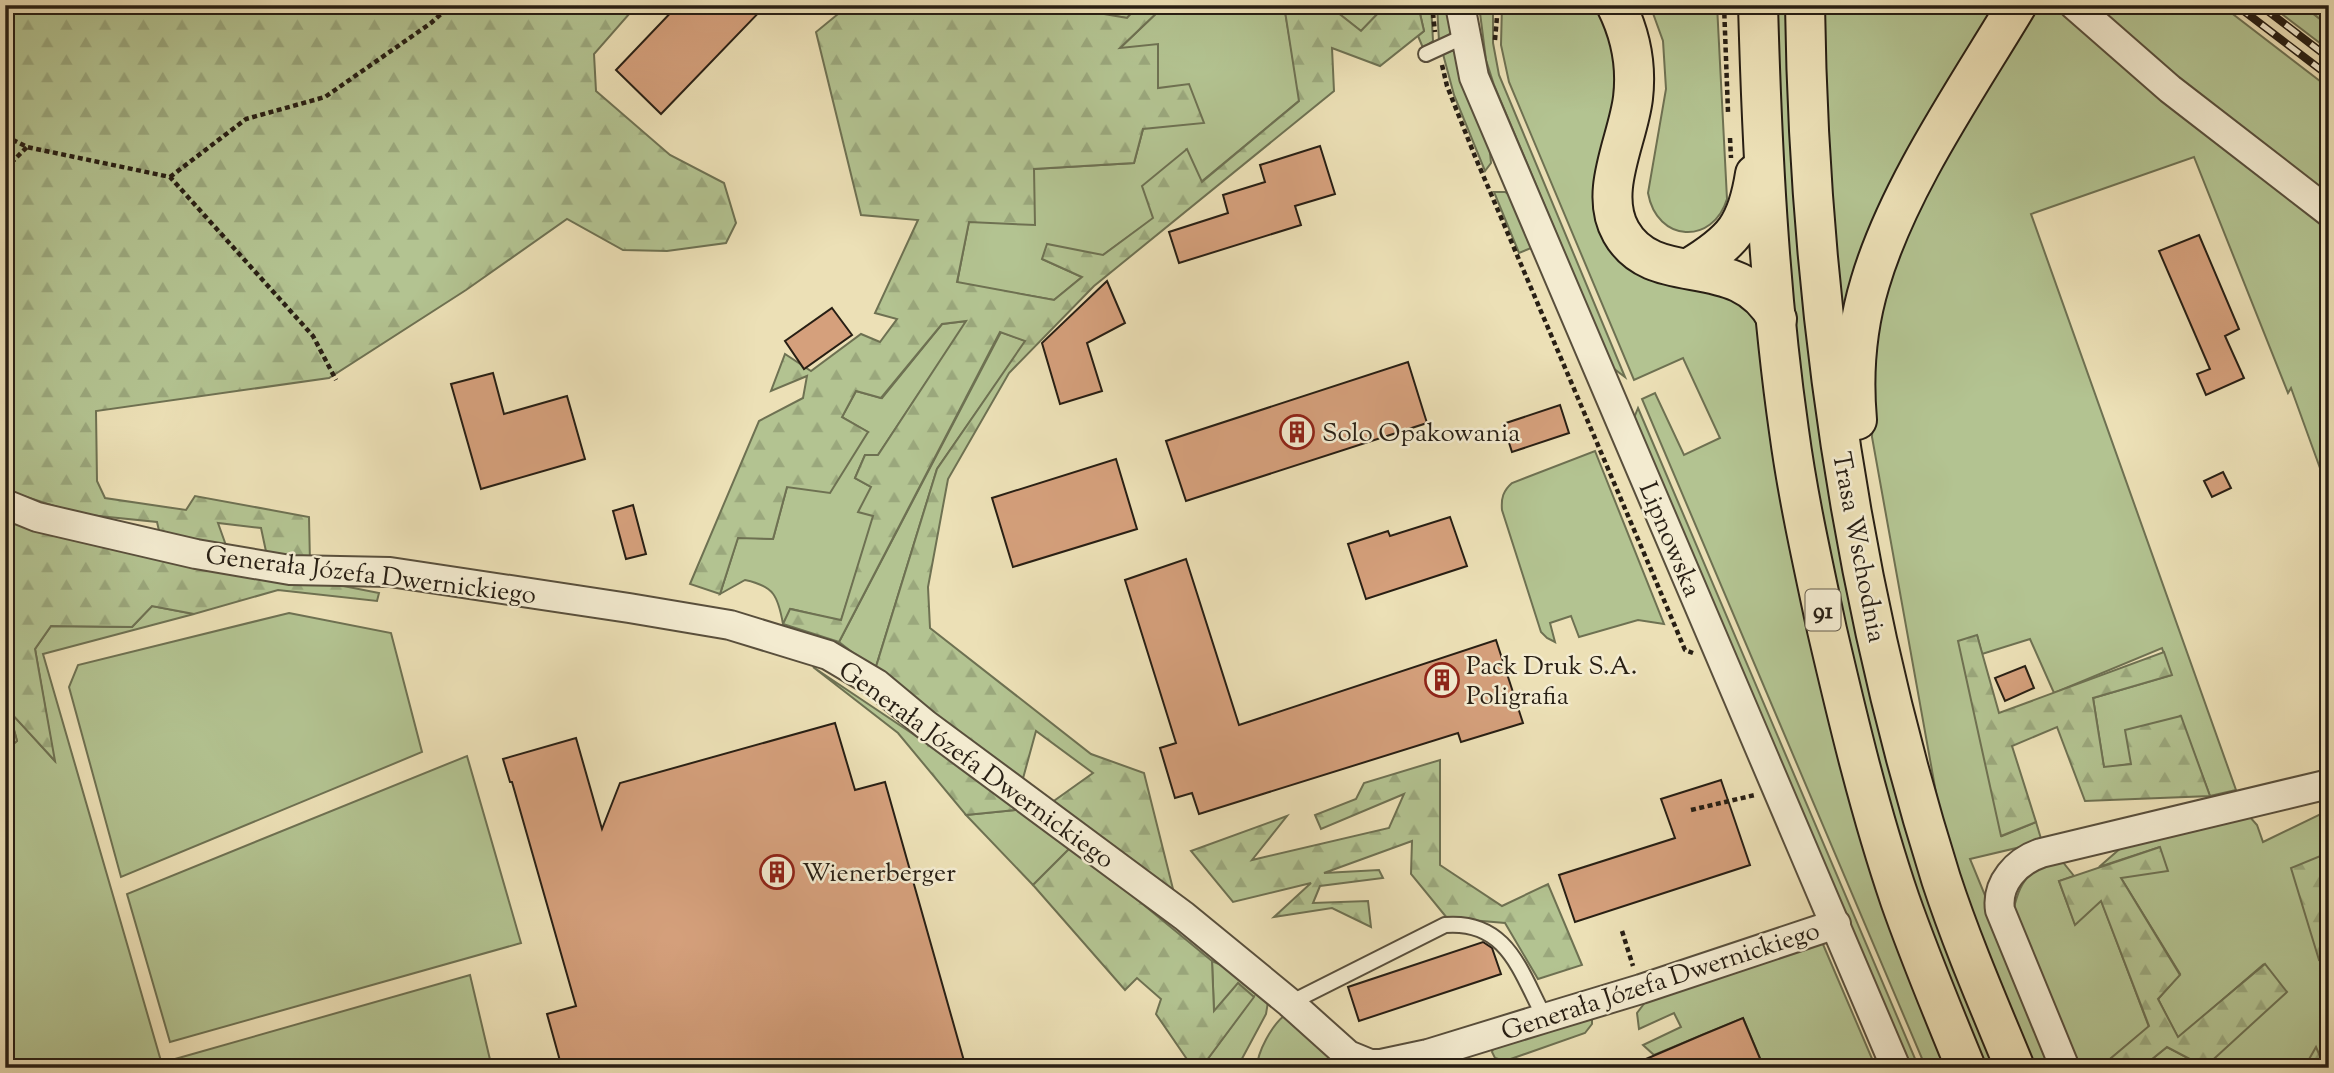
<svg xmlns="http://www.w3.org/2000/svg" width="2334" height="1073" viewBox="0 0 2334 1073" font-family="'Sorts Mill Goudy',serif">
<defs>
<pattern id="forest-firs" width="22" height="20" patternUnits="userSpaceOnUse" patternTransform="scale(1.75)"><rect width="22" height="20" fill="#b3c391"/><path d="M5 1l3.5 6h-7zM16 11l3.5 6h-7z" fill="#9aa77c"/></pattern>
</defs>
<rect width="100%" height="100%" fill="#ece0b6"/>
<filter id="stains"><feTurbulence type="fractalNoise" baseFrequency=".00286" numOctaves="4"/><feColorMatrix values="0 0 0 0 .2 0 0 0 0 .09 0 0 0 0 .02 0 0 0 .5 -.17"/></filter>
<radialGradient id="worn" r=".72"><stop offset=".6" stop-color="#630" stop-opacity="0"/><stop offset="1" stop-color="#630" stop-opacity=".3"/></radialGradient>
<!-- green -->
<g fill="#b3c391" stroke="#6e7152" stroke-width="2">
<polygon points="1079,5 1139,5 1127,18 1080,10"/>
<polygon points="1165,5 1284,5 1300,100 1201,182 1186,150 1154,218 1103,255 1042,259 1082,277 1054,300 957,283 969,221 1033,169 1134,163 1143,129 1158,88 1119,49"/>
<polygon points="1328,5 1386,5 1361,31"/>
<polygon points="1418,5 1431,5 1433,41 1423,48 1418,36 1424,31"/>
<polygon points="1437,5 1451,5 1453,32 1439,41"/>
<polygon points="1479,5 1493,5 1493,43 1499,75 1625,377 1613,368 1494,85 1486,60"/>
<polygon points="1502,5 1598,5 1621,68 1608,246 1625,266 1648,278 1671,286 1697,287 1753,307 1947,1068 1926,1068 1642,399 1655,393 1684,455 1720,438 1683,358 1634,380 1509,82 1501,45"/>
<path d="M1650 5H1717L1727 199C1713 245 1657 243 1648 193L1666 89 1663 41Z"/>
<polygon points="1774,5 1792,5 1811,337 2000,1068 1979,1068 1918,898 1877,764 1817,498 1796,342 1781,179"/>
<polygon points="1820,5 2005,5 1904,172 1847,386 1832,250"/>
<polygon points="2094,5 2221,5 2329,88 2329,196 2182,84"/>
<polygon points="2270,5 2302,5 2329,26 2329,50"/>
<polygon points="2055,7 2064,11 2179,112 2329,227 2329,493 2291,388 2288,393 2194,157 2031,214 2236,790 2210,796 2180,716 2131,764 2104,768 2093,698 2171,675 2162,648 2054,693 2030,639 1982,654 1977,635 2002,836 2036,822 2042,842 1970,859 2056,1068 2030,1068 1949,865 1872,437 1876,310 1905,223 2033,11"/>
<polygon points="1451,51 1455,51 1489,143 1491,163 1485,171 1454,95 1443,54"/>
<polygon points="1494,192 1505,192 1510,195 1536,246 1519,253"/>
<path d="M967 321 878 455H865L855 478 871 487 874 516 841 621 791 609 783 624C778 596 774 586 745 580L720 594 738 537 773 539 787 487 868 432 842 417 856 391 882 398 942 324Z"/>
<polygon points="1001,332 1026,341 937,469 875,670 839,642"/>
<polygon points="1638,408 1919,1068 1911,1068 1634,418"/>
<path d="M1595 451 1664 624 1638 620 1579 637 1571 616 1550 623 1555 642 1547 638 1541 632 1502 510C1501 498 1503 491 1512 483Z"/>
<polygon points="152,606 194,614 43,654 163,1068 13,1068 5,1050 5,751 17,741 8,709 54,760 35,649 51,626 132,627"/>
<polygon points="289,613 391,633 422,752 121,877 69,687 78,665"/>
<polygon points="467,756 521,943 170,1042 127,894"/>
<polygon points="1025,809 1072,846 1033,885 966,815"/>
<polygon points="2329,810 2329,829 2323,855 2320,960 2329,956 2329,1068 2141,1068 2167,1047 2205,1067 2264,964 2178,1038 2158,999 2180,974 2121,878 2160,847 2099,867 2122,847 2250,817 2257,825 2263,842"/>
<path d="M2062 861 2074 876 2059 881 2075 924 2101 900 2149 1027 2110 1059 2114 1068H2077L2014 908C2021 876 2032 869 2062 861Z"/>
<polygon points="1822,942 1876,1068 1764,1068 1743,1018 1654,1055 1643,1045 1681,1027 1674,1013 1639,1029 1637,1013 1650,996"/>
<polygon points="1212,961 1253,979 1268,1002 1266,1014 1237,1068 1201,1068 1253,997 1214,1012"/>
<polygon points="470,975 492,1068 177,1068 175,1059"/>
<polygon points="1592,1014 1592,1024 1585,1033 1505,1061 1495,1058 1492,1052 1494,1046"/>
<path d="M1285 1015 1338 1063V1066L1257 1068C1257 1052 1272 1025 1285 1015Z"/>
</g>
<!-- forest -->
<g fill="url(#forest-firs)" stroke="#6e7152" stroke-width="2">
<polygon points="5,5 637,5 594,54 596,91 670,155 724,183 736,223 726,243 667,251 623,250 567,219 466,290 329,378 96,411 97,481 105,498 186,510 195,496 309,517 310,562 267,556 261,528 218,523 228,551 160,535 157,522 79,514 5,490"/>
<polygon points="849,5 1079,5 1080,10 1127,18 1139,5 1165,5 1120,48 1158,44 1158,88 1189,84 1204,123 1143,129 1134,163 1034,169 1035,225 969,222 957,282 1054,300 1082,277 1042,259 1047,244 1103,255 1153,218 1142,186 1187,149 1202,182 1299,101 1284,5 1328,5 1361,31 1386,5 1418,5 1424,31 1380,66 1332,48 1334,91 1094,286 1009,373 948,479 928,587 930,628 1091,754 1144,773 1174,893 1051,803 1093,773 1036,731 1022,782 875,670 937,469 1025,341 1000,332 839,642 783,624 790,609 841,620 873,516 858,512 871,487 855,478 865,455 878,455 966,321 942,324 881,398 856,391 842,417 868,432 830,493 787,487 773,539 738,538 720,594 690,584 759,421 803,398 807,376 771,391 785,354 811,371 861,334 880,342 897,319 875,313 918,220 861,215 816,32"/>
<polygon points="2302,5 2329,5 2329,26"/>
<polygon points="5,514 39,526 379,593 377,601 278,590 194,614 152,606 132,627 51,626 35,649 55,761 9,711 17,741 5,751"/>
<polygon points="1977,635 1999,713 2164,652 2172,675 2093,698 2104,767 2131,764 2125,730 2181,716 2210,796 2085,801 2057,727 2012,746 2036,822 2001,836 1958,641"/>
<polygon points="813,667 1025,809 966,815 898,733"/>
<polygon points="1440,760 1440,865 1502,906 1548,884 1582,965 1538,979 1505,923 1447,918 1411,874 1412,841 1324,873 1379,870 1383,878 1320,886 1313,903 1368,901 1371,927 1332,908 1274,917 1311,883 1233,902 1191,851 1287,816 1252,860 1389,828 1404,794 1321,829 1315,815 1356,799 1364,783"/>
<polygon points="2329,829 2329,956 2319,960 2291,868 2323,855"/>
<polygon points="1072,846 1212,961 1214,1011 1238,983 1254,997 1201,1068 1193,1068 1156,1014 1161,999 1137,978 1125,990 1033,885"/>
<polygon points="2160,847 2168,871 2121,878 2180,975 2158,999 2178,1037 2265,964 2287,992 2205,1067 2167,1047 2141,1068 2114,1068 2110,1059 2149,1026 2101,901 2075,925 2059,881"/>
<polygon points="2316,1047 2325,1068 2304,1068"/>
</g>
<!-- building -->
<g fill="#d5a07c" stroke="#281f14" stroke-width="2">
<polygon points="678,5 766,5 661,114 616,70"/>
<polygon points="1320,146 1335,194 1295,206 1301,225 1179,263 1169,232 1228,213 1223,195 1265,182 1260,165"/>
<polygon points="2199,235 2239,329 2225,336 2244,378 2206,395 2197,374 2210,369 2159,251"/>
<polygon points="1107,281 1125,323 1087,343 1102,391 1060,404 1042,343"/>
<polygon points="832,308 852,335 804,369 785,341"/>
<polygon points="1408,362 1427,423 1186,501 1166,441"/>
<polygon points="493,373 504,414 567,396 585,459 481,489 451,384"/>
<polygon points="1560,405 1569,433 1512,452 1503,424"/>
<polygon points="1116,459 1137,529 1013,567 992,498"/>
<polygon points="2223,472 2231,488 2212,497 2204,481"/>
<polygon points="633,505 646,554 626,559 613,511"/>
<polygon points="1450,517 1467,566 1366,599 1348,544 1388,531 1390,536"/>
<polygon points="1186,559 1239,725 1496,640 1523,723 1461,742 1458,733 1199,814 1192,793 1175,798 1160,748 1176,743 1125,580"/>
<polygon points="2025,666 2034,688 2005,701 1995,678"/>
<polygon points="835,723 855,790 885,782 966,1068 562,1068 547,1014 576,1006 512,782 510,782 503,759 576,738 602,829 620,783"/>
<polygon points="1721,780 1750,865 1575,922 1559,875 1675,838 1661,799"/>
<polygon points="1483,942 1492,948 1501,974 1359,1021 1348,987"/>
<polygon points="1743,1018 1764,1068 1625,1068 1702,1035"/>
</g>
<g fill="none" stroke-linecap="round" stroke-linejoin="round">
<!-- service casing -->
<g stroke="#594f3c" stroke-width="18">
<g id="service">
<polyline points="1426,54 1465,36"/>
<path d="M1290 1003 1445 925C1508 920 1520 972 1545 1018"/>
</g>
</g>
<!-- minor casing -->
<g stroke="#594f3c" stroke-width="32">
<g id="minor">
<polyline points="1460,5 1474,77 1896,1068"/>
<polyline points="2074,5 2170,89 2329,212"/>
<polyline points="5,504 37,517 196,554 290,570 390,572 629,608 730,625 828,655 877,684 925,724 1184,916 1290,1003 1348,1055 1370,1064 1381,1064 1428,1054 1545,1018 1641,989 1836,924"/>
<path d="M2065 1068 2000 910C1996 883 2017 861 2041 853L2329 784"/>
</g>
</g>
<!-- primary casing -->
<g stroke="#281f14" stroke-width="42">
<g id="primary">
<path d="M1616 5C1631 35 1637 64 1633 98 1628 140 1598 192 1621 232 1655 292 1738 247 1777 319"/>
<path d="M1758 5C1762 147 1769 291 1789 431 1798 498 1813 564 1827 630 1848 720 1870 812 1900 900 1920 957 1943 1012 1966 1068"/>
<path d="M1805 5C1809 301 1852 596 1941 879 1962 943 1989 1005 2015 1068"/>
<path d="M1689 268C1734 241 1747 225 1755 174"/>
<path d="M1857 420C1853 375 1857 326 1870 283 1898 188 1966 90 2017 5"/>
</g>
</g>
<!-- path -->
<g stroke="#281f14" stroke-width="4.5" stroke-dasharray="5 3.5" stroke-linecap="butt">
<polyline points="1724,5 1728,112"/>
<polyline points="1433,13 1435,32"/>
<polyline points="1495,40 1498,5"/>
<polyline points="1442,65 1447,86 1474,154 1672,619 1685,650 1693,653"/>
<polyline points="5,136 27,147 170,177 313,336 336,380"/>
<polyline points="1730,138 1731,158"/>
<polyline points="5,169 27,147"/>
<polyline points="170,177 246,119 325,97 431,23 451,5"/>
<polyline points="1691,810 1755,795"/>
<polyline points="1622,931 1633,966"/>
</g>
<!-- service -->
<use href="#service" stroke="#f3ebd0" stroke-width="14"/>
<!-- minor -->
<use href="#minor" stroke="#f3ebd0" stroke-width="28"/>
<!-- primary -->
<use href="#primary" stroke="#ece0b6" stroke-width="38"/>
<!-- rail casing -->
<g stroke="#281f14" stroke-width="8">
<g id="rail">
<polyline points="2236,5 2329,76"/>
<polyline points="2260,5 2329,58"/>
</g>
</g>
<!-- rail -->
<use href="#rail" stroke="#f3ebd0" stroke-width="5" stroke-dasharray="16" stroke-linecap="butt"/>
</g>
<!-- icons -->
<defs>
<g id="building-ring" transform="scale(1.75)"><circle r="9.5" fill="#f3ebd0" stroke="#8f2418" stroke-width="1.5"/><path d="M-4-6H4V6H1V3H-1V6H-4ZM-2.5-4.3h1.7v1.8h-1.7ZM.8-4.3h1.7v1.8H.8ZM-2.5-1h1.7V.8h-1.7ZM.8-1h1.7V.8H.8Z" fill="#8f2418"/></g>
</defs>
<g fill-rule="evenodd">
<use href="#building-ring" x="1297" y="432"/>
<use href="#building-ring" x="1442" y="680"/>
<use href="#building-ring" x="777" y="872"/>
</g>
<g text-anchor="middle" stroke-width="5" stroke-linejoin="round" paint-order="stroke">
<!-- shield labels -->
<rect fill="#f3ebd0" stroke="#655c4c" stroke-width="2" x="1805.5" y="589.5" width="35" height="41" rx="5"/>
<g font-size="24" font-weight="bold" fill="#281f14">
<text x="1823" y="618">91</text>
</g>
<!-- poi labels -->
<g font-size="26" fill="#281f14" stroke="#f3ebd0" text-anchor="start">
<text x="1322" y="441">Solo Opakowania</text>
<text x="1466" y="674">Pack Druk S.A.<tspan x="1466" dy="30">Poligrafia</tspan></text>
<text x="802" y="881">Wienerberger</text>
</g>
<!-- street labels -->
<g font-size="26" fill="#281f14" stroke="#f3ebd0">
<text transform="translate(1671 539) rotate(67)" y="9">Lipnowska</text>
<text transform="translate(1860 547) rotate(79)" y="9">Trasa Wschodnia</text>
<text transform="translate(371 574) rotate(7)" y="9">Generała Józefa Dwernickiego</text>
<text transform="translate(977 764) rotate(36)" y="9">Generała Józefa Dwernickiego</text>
<text transform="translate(1660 980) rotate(-18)" y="9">Generała Józefa Dwernickiego</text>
</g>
</g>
<!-- margin -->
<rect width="2334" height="1073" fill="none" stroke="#ece0b6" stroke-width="28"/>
<rect x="7" y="7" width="2320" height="1059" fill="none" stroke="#281f14" stroke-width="3.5"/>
<rect x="14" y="14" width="2306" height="1045" fill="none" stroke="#281f14" stroke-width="2"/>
<rect width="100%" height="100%" filter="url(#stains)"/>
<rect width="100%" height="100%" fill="url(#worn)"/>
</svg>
